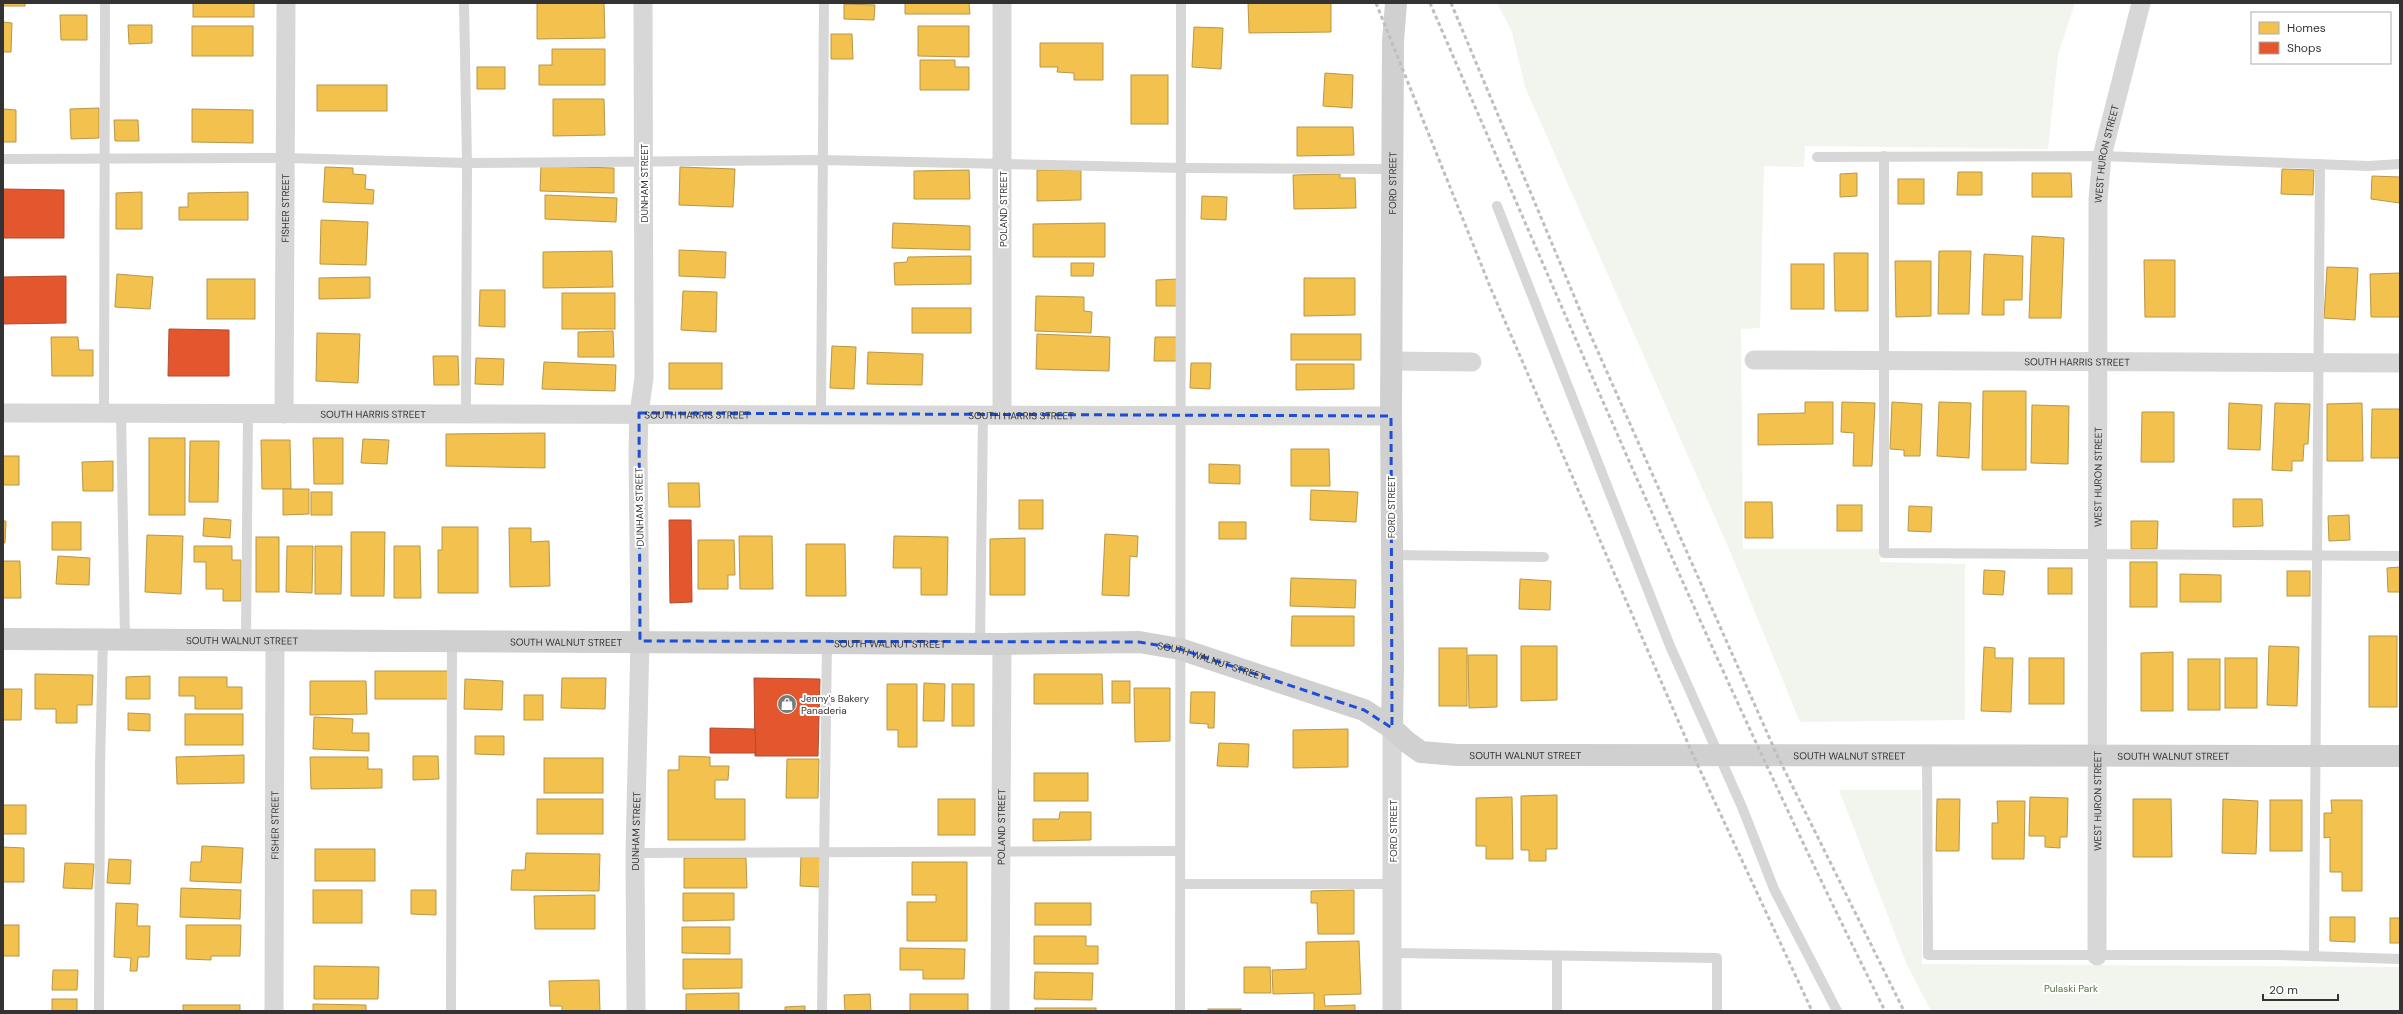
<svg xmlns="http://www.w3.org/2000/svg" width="2403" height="1014" viewBox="0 0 2403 1014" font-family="'DM Sans',sans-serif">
<rect width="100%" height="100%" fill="#fff"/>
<!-- green -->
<g fill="#f1f5ed">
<polygon points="1497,3 2075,3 2058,55 2048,149 1805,146 1804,167 1764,166 1760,328 1741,329 1743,549 1879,549 1880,562 1965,564 1965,720 1800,722 1729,549 1525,87 1512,32"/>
<polygon points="1839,790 1921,790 1922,964 2400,967 2400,1011 1931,1011 1907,965"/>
</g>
<!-- homes -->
<g fill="#f2c14e" stroke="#b99646">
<rect x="3" y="3" width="22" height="3"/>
<rect x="193" y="3" width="61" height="14"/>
<polygon points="537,3 604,3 605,38 537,39"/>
<polygon points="905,3 969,3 970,14 905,14"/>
<polygon points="1248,3 1331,3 1331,32 1249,33"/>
<polygon points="844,4 875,5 874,20 844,19"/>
<polygon points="60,15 87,15 87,40 61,40"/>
<polygon points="3,22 12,23 11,52 3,52"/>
<polygon points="128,25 152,25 152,43 129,44"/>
<rect x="192" y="26" width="61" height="30"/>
<polygon points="918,26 969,26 969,57 918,56"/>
<polygon points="1194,27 1223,28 1221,69 1192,67"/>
<polygon points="831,34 852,34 853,59 831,59"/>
<polygon points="1040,43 1103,43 1103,80 1074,80 1074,73 1057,72 1058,67 1040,67"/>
<polygon points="552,49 605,49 605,85 539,85 539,65 552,65"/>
<polygon points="920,60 955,60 955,67 969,67 969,90 920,90"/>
<rect x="477" y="67" width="28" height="22"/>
<polygon points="1325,73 1353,75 1352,108 1323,106"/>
<rect x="1131" y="75" width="37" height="49"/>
<rect x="317" y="85" width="70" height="26"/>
<polygon points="553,99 604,99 605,135 553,136"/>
<polygon points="99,108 99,138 71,139 70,109"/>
<polygon points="3,109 16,110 16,142 3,142"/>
<polygon points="192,109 253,110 253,143 192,142"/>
<polygon points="114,120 138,120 139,141 115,141"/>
<polygon points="1297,127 1353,127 1354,155 1297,156"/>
<polygon points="541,166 614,168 614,193 540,191"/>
<polygon points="325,167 353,168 353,174 366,175 365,189 374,190 373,204 323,202"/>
<polygon points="680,167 735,169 733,207 679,205"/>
<polygon points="2282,169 2314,170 2313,195 2281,194"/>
<polygon points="969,170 970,199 914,199 914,171"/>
<polygon points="1037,170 1081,170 1081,200 1037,201"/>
<polygon points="1958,172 1982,172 1982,195 1957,195"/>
<polygon points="1857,173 1857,196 1840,197 1840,174"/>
<polygon points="2032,173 2071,173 2072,197 2032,197"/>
<polygon points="1340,174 1340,178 1355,178 1356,208 1294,209 1293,175"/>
<polygon points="2372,176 2400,177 2400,203 2371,199"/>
<rect x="1898" y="179" width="26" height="25"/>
<polygon points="142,192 142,229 116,229 116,193"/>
<polygon points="248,192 248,220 179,220 179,207 188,207 188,193"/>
<polygon points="545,195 617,198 616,222 545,219"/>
<polygon points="1202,196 1227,197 1226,220 1201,219"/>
<polygon points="321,220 368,222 366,265 320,264"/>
<polygon points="893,223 970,226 970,250 892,248"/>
<polygon points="1105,223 1105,257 1033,257 1033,224"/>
<polygon points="2032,236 2064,238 2061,318 2029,318"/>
<polygon points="679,250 726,252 725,278 679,276"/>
<polygon points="612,251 613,287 543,288 543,252"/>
<polygon points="1939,251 1971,251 1969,314 1938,314"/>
<polygon points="1834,253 1868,253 1868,311 1835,311"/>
<polygon points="1984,254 2023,256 2022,300 2004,300 2004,315 1982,315"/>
<polygon points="971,256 971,284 895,285 894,263 907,262 908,257"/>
<polygon points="2144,260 2175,260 2175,317 2145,317"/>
<polygon points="1895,261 1931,261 1931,316 1896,317"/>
<polygon points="1071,263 1094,263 1093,276 1071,276"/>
<rect x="1791" y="264" width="33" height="45"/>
<polygon points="2327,267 2358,268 2355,320 2324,318"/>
<polygon points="2400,273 2400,317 2371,317 2370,274"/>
<polygon points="117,274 153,277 150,309 115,307"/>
<polygon points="370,277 370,298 319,299 319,278"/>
<polygon points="1304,278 1355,278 1355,315 1304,316"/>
<rect x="207" y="279" width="48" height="40"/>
<polygon points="1178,279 1178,306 1156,306 1156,280"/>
<polygon points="480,290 505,290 505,327 479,326"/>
<polygon points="683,291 717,292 716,332 681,330"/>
<rect x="562" y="293" width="53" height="36"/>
<polygon points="1036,296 1084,297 1084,311 1092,312 1091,333 1035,331"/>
<rect x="912" y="308" width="59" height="25"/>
<polygon points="613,331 614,357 578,357 578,332"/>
<polygon points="317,333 360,334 358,383 316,381"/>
<polygon points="1037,334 1110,337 1109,371 1036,369"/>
<rect x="1291" y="334" width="70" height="26"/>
<polygon points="51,337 78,337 79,350 93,350 93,376 52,376"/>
<polygon points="1155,337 1177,337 1177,361 1154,361"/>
<polygon points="832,346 856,347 854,389 830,388"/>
<polygon points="868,352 923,354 922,385 867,384"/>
<polygon points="433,356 458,356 459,385 434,385"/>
<polygon points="476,358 504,359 503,385 475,384"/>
<polygon points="544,362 616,365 615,391 542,389"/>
<rect x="669" y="363" width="53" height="26"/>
<polygon points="1191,363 1211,363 1210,389 1190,388"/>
<polygon points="1296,364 1354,364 1354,389 1296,390"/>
<polygon points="1983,391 2026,391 2026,470 1982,470"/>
<polygon points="1805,402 1833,402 1833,444 1758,445 1758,414 1805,413"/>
<polygon points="1842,402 1875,403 1872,466 1853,466 1854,433 1841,432"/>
<polygon points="1892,402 1922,404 1920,456 1904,456 1904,450 1890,449"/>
<polygon points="1939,402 1971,403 1969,458 1937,456"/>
<polygon points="2229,403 2262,405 2260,450 2228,449"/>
<polygon points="2275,403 2310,404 2308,444 2304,444 2303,461 2292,461 2292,471 2272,470"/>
<polygon points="2362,403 2363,461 2327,461 2327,404"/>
<polygon points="2032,405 2069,406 2068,464 2031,463"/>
<polygon points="2372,409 2400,409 2400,458 2371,458"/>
<polygon points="2142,412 2174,412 2174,462 2141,462"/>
<polygon points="545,433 545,468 446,466 446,434"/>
<rect x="149" y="438" width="36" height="77"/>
<polygon points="313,438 343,438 343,484 314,484"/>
<polygon points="363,439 389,440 387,464 361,463"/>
<polygon points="261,440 290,440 291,489 262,489"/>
<polygon points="190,441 219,441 218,502 189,502"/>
<polygon points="1291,449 1329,449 1330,486 1291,486"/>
<rect x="3" y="456" width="16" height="29"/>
<polygon points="113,461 113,491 83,491 82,462"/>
<polygon points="1209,464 1240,465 1240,484 1209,483"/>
<polygon points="668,483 699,483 700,507 669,507"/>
<polygon points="283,489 309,489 309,514 283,515"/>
<polygon points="1311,490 1358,492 1356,522 1310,520"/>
<rect x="311" y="492" width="21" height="23"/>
<polygon points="2233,499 2262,499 2263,526 2233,527"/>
<rect x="1019" y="500" width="24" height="29"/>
<polygon points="1745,502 1772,502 1773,538 1745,538"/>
<rect x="1837" y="505" width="25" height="26"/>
<polygon points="1909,506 1932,507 1931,532 1908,531"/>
<polygon points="2349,515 2350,540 2329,541 2328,516"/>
<polygon points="204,518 231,520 230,538 203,536"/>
<polygon points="3,521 6,521 5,543 3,543"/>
<polygon points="2131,521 2158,521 2157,549 2131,549"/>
<rect x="52" y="522" width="29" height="28"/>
<rect x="1219" y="522" width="27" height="17"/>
<polygon points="442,527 478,527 478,593 438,593 438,550 442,550"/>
<polygon points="509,528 531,528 531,542 549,541 550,586 510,587"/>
<polygon points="351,532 385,532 384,596 351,596"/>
<polygon points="1105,534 1138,536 1137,557 1130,556 1129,596 1102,595"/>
<polygon points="147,535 183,536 181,594 145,592"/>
<polygon points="739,536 772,536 773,589 740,589"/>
<polygon points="894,536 948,537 947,595 921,595 921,568 893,568"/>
<rect x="256" y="537" width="23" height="55"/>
<polygon points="1025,538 1025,595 990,595 990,539"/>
<polygon points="698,540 734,540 735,575 728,575 728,589 698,589"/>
<polygon points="806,544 845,544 846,596 806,596"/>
<polygon points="194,546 232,546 232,560 241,560 241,601 223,601 223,589 206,589 206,562 194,562"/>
<polygon points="287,546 313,546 312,593 286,592"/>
<polygon points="315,546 342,546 341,594 315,594"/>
<polygon points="394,546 420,546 421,598 394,598"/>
<polygon points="58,556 90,558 89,585 56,584"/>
<polygon points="3,561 20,561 21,598 3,598"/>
<rect x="2130" y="562" width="27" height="45"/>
<polygon points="2400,567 2400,592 2388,592 2387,568"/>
<rect x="2048" y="568" width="24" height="26"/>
<polygon points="1984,570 2005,571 2003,595 1983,594"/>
<rect x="2287" y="571" width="23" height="25"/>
<polygon points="2180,574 2221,575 2221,602 2180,602"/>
<polygon points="1291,578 1356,580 1355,608 1290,606"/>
<polygon points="1520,579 1551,581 1550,610 1519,609"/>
<polygon points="1292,616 1354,616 1354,646 1291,646"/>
<rect x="2369" y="636" width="28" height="71"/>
<polygon points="1521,646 1557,646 1557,700 1521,701"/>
<polygon points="2269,646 2299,647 2297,706 2267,705"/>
<polygon points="1984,647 1995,648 1995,658 2013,658 2011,712 1981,711"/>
<rect x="1439" y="648" width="28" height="58"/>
<polygon points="2173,652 2173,711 2141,711 2141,653"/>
<polygon points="1468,655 1497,655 1497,707 1469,708"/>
<rect x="2029" y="658" width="35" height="46"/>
<rect x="2225" y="658" width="32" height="50"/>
<rect x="2188" y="659" width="32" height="51"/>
<rect x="375" y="671" width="74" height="28"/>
<polygon points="35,674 93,675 92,705 77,705 77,723 56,723 56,709 35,709"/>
<polygon points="1034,674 1102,674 1103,704 1034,704"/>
<polygon points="150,676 150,699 126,699 126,677"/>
<polygon points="179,677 227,677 227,687 242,687 242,709 195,709 195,696 179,696"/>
<polygon points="562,678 606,678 605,709 561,708"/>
<polygon points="465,679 503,681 502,710 464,709"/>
<polygon points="310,681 366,681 367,714 310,715"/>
<rect x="1112" y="681" width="18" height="22"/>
<polygon points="924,683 945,684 944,721 923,721"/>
<polygon points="887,684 917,684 917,747 898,747 898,730 887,730"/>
<rect x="952" y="684" width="22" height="42"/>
<polygon points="1134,688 1170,688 1170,741 1135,742"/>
<polygon points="3,689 22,689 21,720 3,720"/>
<polygon points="1191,692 1215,692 1214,728 1208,728 1208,724 1190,723"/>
<rect x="524" y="695" width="19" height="25"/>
<polygon points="128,713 150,714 150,731 128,730"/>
<rect x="185" y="714" width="58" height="31"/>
<polygon points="314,717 353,719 352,733 369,733 369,751 313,749"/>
<polygon points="1348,729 1348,767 1293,768 1293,730"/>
<polygon points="475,736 504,736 504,755 475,754"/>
<polygon points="1219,743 1249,744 1248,767 1217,766"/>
<polygon points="244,755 244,783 177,784 176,757"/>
<polygon points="413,756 438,756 439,779 413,780"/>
<polygon points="679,756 710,757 710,766 729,766 728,780 715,780 715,799 745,799 745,840 668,840 668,770 679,770"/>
<polygon points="310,757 368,757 368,769 382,769 382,788 311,789"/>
<rect x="544" y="758" width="59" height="35"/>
<polygon points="787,759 819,759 818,798 786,798"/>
<rect x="1034" y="773" width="54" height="28"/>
<polygon points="1557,795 1557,849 1546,849 1546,861 1529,861 1529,850 1521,850 1521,796"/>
<polygon points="1512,797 1513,859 1486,859 1486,846 1476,846 1476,798"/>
<polygon points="2030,797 2068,798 2067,837 2060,837 2060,848 2045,847 2045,836 2029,836"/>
<rect x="537" y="799" width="66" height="35"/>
<rect x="938" y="799" width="37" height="36"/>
<polygon points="1937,799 1960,799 1959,851 1936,851"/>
<polygon points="2133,799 2171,799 2172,857 2133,857"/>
<polygon points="2223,799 2258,801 2256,854 2222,853"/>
<rect x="2270" y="800" width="32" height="51"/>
<polygon points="2331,800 2362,800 2362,891 2342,891 2342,872 2330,872 2330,837 2324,838 2324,813 2332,813"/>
<polygon points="1997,801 2025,801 2024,859 1992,859 1992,823 1998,823"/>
<rect x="3" y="805" width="23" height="29"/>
<polygon points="1060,812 1091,812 1091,840 1033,841 1033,819 1059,819"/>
<polygon points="202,846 243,848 241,883 190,881 191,862 201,862"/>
<polygon points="3,847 24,848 24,882 3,882"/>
<rect x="315" y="849" width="60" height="32"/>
<polygon points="526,853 600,854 599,891 511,890 512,870 525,870"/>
<polygon points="801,854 820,855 819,887 800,886"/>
<polygon points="684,858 746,858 747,888 684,888"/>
<polygon points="109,859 131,860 130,884 107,883"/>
<polygon points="912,862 967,862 967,941 907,941 907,902 936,902 936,895 912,895"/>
<polygon points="65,863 94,864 92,889 63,888"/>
<polygon points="181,888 241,890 240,919 180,917"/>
<rect x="313" y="890" width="49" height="33"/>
<polygon points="411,890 436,890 436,915 411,914"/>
<polygon points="1354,890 1354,934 1318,934 1317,903 1311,903 1311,891"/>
<polygon points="683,893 734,893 734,920 683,921"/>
<polygon points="595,895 595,929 535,929 534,896"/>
<polygon points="116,903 138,904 137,926 150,926 149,957 138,957 137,971 130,971 131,958 114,957"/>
<rect x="1035" y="903" width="56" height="22"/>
<polygon points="2330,917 2355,917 2355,942 2330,941"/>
<rect x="2390" y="918" width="10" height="25"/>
<rect x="3" y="925" width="16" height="31"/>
<polygon points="186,925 241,925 240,956 211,956 211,960 186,959"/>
<polygon points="682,927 730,927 730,954 682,953"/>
<polygon points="1034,936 1086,936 1086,946 1098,946 1098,964 1034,964"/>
<polygon points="1359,941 1361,994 1324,995 1325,1006 1355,1005 1355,1011 1314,1011 1314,993 1273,994 1272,970 1306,969 1306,942"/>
<polygon points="900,948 965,949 964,979 923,979 923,970 900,970"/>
<polygon points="683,959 742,959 742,988 683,989"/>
<polygon points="314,966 379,967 378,999 314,999"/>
<polygon points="1244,967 1270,967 1271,993 1244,993"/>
<polygon points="53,970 78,970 77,990 52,990"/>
<polygon points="1035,972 1093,973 1092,1000 1034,999"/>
<polygon points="599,980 600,1011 562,1011 562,1006 550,1006 549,981"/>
<polygon points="739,993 739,1011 686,1011 686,994"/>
<polygon points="870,994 871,1011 845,1011 844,995"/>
<rect x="910" y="994" width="58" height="17"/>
<rect x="52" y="999" width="25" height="12"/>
<polygon points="313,1004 366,1005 366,1011 313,1011"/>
<rect x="183" y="1005" width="57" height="6"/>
<polygon points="805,1006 805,1011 785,1011 785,1007"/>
<rect x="1035" y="1008" width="61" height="3"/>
<rect x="1208" y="1009" width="33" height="2"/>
</g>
<!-- shops -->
<g fill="#e4572e" stroke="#af4c30">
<polygon points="3,189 64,190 64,238 3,238"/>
<polygon points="66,276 66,323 3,324 3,277"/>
<polygon points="169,329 229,330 229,376 168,376"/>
<polygon points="669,520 691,520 692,602 670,603"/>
<polygon points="754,678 820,679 818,756 755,756"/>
<polygon points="710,728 755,729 756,753 710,753"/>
</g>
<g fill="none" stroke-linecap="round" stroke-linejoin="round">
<!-- lane -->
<g stroke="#d7d7d7" stroke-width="10">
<polyline points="464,3 467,163 466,412"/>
<polyline points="1884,156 1884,553 2400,556"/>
<polyline points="1817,157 2102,156 2369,166 2400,164"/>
<polyline points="3,159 286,158 467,163 822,160 1183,168 1393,169"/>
<polyline points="1497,206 1670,646 1742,807 1774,889 1837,1011"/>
<polyline points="104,413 105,3"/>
<polyline points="121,413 125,639"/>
<polyline points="821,414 824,3"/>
<polyline points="1391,555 1544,557"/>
<polyline points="246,639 248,414"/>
<polyline points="980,644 983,415"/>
<polyline points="1927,755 1928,955 2279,955 2400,959"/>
<polyline points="635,853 1180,851"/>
<polyline points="1181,884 1393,884"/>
<polyline points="1392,953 1717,958 1717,1011"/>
<polyline points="1557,956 1557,1011"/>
<polyline points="2314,956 2320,164"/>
<polyline points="99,1011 100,765 103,639"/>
<polyline points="451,1011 452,641"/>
<polyline points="822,1011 827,642"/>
<polyline points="1180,1011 1181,3"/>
</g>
<!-- street -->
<g stroke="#d7d7d7" stroke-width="19">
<polyline points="1002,3 1002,415"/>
<path id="s1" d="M1754 360 2400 363"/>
<polyline points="1391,361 1472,362"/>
<path id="s2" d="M3 413 1391 416"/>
<path id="s3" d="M284 414 286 3"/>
<polyline points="1392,728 1392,1011"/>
<path id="s4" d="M2097 956 2098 199 2102 156 2141 3"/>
<path id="s5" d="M274 1011 275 639"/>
<path id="s6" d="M636 1011 635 853 640 641 638 451 639 413 644 378 643 3"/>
<path id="s7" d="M1000 1011 1002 644"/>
</g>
<!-- secondary -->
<g stroke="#d0d0d0" stroke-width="22">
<path id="s8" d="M3 639 1002 644 1139 642 1180 649 1364 710 1392 728 1407 742 1421 752 1457 755 2400 756"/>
<path id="s9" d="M1392 728 1393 663 1391 416 1393 41 1396 3"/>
</g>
<!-- rail -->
<g stroke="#bebebe" stroke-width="3" stroke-dasharray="4 3" stroke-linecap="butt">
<polyline points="1376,3 1491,289 1693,755 1812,1011"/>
<path d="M1430 3C1577 341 1720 681 1885 1011"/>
<polyline points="1451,3 1587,327 1777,755 1904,1011"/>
</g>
</g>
<!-- marked area -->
<path fill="none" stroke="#1d4ed8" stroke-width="3" stroke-dasharray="8 5" stroke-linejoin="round" d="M639 413 1391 416 1392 728 1364 710 1180 649 1139 642 640 641Z"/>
<!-- icons -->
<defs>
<g id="shop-disc" transform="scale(1)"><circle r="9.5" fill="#7a7a7a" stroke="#fff"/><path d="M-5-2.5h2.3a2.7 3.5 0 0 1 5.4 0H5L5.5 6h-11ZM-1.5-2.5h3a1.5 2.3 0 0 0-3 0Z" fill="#fff"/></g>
</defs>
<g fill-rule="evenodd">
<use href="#shop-disc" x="787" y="704"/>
</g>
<g text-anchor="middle" stroke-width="4" stroke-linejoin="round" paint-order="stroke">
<!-- street labels -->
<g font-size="10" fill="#333" stroke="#fff">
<text dy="4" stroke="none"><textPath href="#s4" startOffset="803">WEST HURON STREET</textPath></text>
<text transform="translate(644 183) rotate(-90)" y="4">DUNHAM STREET</text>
<text dy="4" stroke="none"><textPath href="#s9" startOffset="545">FORD STREET</textPath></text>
<text dy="4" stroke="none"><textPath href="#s3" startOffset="206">FISHER STREET</textPath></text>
<text transform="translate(1003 209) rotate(-90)" y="4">POLAND STREET</text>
<text dy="4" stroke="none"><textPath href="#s1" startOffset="323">SOUTH HARRIS STREET</textPath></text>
<text dy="4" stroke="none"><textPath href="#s2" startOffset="370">SOUTH HARRIS STREET</textPath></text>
<text dy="4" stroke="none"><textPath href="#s2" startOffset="694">SOUTH HARRIS STREET</textPath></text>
<text dy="4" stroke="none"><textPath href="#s2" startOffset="1018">SOUTH HARRIS STREET</textPath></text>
<text dy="4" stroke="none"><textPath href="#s4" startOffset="479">WEST HURON STREET</textPath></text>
<text transform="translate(639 507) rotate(-91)" y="4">DUNHAM STREET</text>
<text transform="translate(1391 507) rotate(-90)" y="4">FORD STREET</text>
<text dy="4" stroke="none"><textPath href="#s8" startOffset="239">SOUTH WALNUT STREET</textPath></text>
<text dy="4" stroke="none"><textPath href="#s8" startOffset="563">SOUTH WALNUT STREET</textPath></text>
<text dy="4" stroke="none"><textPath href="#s8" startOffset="887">SOUTH WALNUT STREET</textPath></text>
<text dy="4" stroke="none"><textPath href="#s8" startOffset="1211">SOUTH WALNUT STREET</textPath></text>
<text dy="4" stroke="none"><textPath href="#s8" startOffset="1547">SOUTH WALNUT STREET</textPath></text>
<text dy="4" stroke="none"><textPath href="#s8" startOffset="1871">SOUTH WALNUT STREET</textPath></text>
<text dy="4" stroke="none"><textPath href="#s8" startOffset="2195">SOUTH WALNUT STREET</textPath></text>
<text dy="4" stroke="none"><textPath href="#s4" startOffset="155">WEST HURON STREET</textPath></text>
<text dy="4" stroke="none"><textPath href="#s5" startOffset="186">FISHER STREET</textPath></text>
<text dy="4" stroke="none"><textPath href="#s7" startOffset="184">POLAND STREET</textPath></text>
<text dy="4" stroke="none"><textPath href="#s6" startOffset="180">DUNHAM STREET</textPath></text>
<text transform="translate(1393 831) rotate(-90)" y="4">FORD STREET</text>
</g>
<!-- poi labels -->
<g font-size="10" fill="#333" stroke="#fff" text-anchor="start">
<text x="801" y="702">Jenny's Bakery<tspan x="801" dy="12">Panaderia</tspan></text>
</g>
<!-- park labels -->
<g font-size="10" fill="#56703f" stroke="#fff">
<text x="2071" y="992">Pulaski Park</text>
</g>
</g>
<!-- border -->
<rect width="2403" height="1014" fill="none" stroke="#333333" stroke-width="8"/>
<!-- legend -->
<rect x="2251" y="12" width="140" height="52" fill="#ffffff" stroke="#adadad"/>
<rect x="2259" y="22" width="20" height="12" fill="#f2c14e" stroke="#adadad"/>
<text x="2287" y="32" font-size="12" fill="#333333">Homes</text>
<rect x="2259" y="42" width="20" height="12" fill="#e4572e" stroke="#adadad"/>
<text x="2287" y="52" font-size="12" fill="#333333">Shops</text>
<!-- scale -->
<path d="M2263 994v6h75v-6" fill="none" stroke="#333333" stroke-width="2"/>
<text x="2269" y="994" font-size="12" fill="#333333" stroke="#ffffff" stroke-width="3" paint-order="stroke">20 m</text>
</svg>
